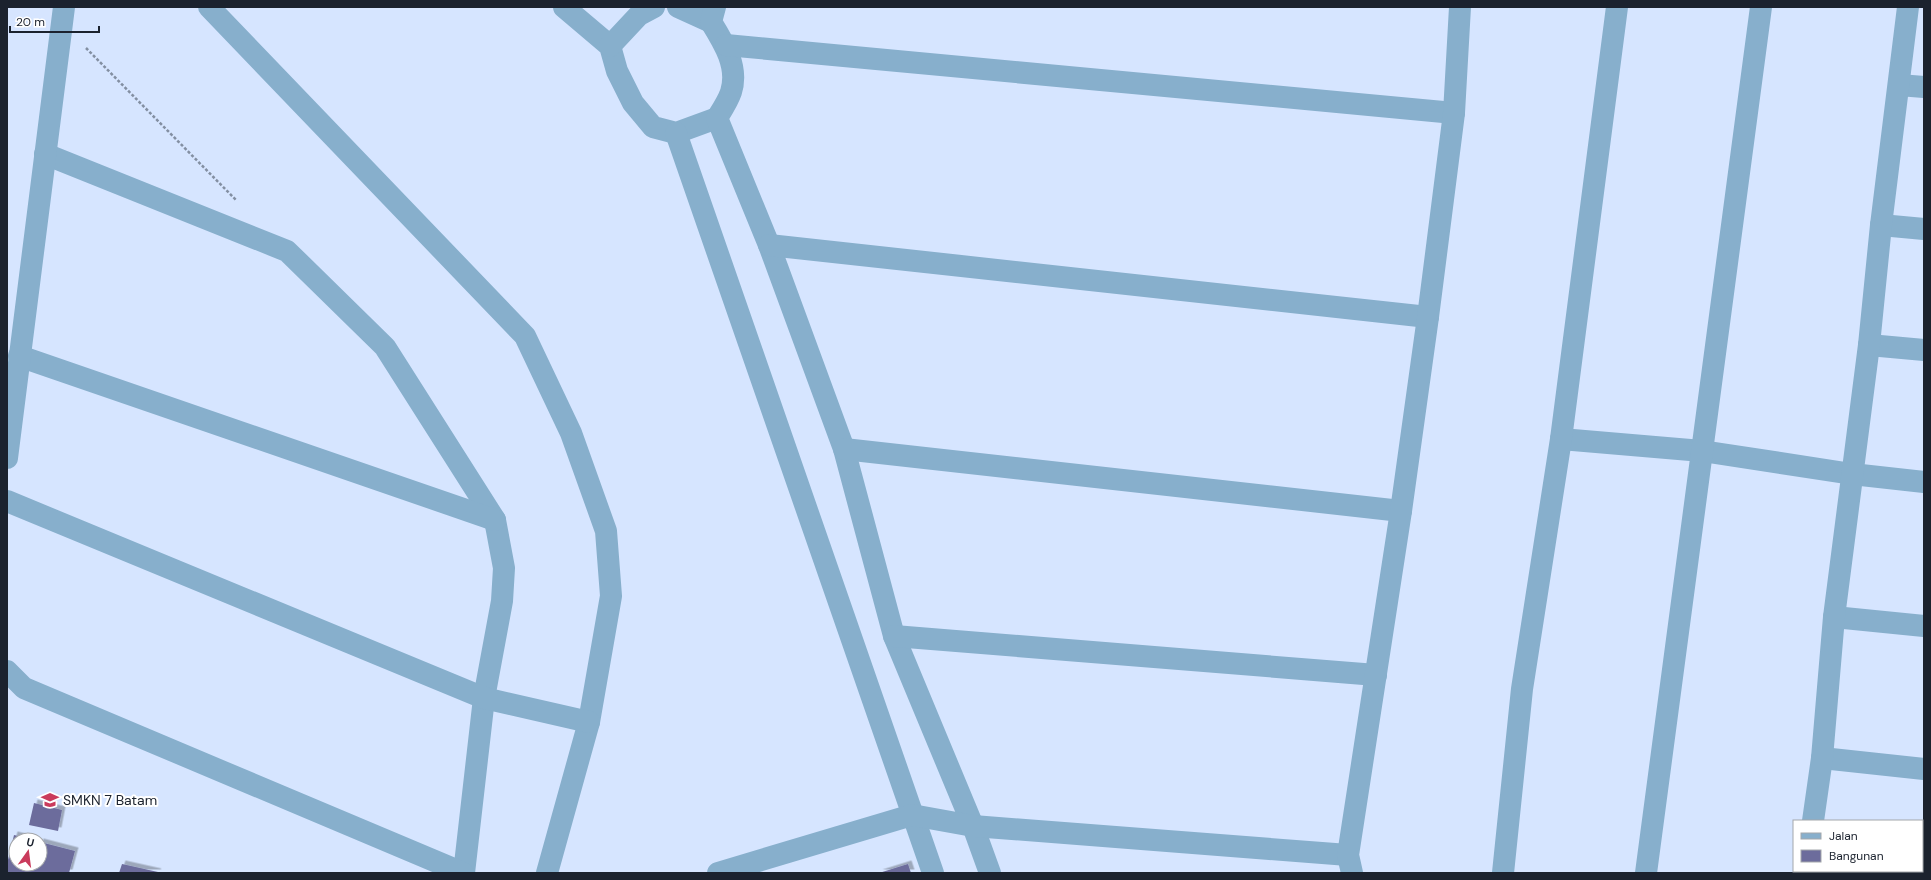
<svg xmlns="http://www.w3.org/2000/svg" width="1931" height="880" viewBox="0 0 1931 880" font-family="'DM Sans',sans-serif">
<defs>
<filter id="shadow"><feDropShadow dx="3.5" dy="-3.5" stdDeviation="0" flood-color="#0004"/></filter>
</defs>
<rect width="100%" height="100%" fill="#d6e5ff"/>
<!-- building -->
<g fill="#6c6c9c" filter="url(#shadow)">
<polygon points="34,803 62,810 58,831 29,825"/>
<polygon points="14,835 31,839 16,840 16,864 40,864 40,842 75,851 69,873 7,873 7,864"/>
<polygon points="122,864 158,872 157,873 119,873"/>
<polygon points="908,864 911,873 879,873"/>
</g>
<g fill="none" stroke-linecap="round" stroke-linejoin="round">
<!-- path -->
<polyline stroke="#838fa2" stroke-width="2.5" stroke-dasharray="3 2" stroke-linecap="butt" points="86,48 237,201"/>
<!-- street -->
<g stroke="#87afcc" stroke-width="22">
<polyline points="209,7 525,336 571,433 606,531 611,596 589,722 547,873"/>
<polyline points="564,7 610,46 617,71 633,103 653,127 676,133 717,118"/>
<polyline points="678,7 711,22"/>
<path d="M715 7 711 22C724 43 739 67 731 92 728 101 722 110 717 118L769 245 844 449 894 636 973 826 990 873"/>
<polyline points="726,45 1454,113"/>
<polyline points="610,46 639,15 654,7"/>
<polyline points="1899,85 1924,87"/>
<polyline points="676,133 933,873"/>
<polyline points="45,154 287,251 385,347 495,520 504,568 502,601 484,698 464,873"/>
<polyline points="1881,225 1924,229"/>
<polyline points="769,245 1428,317"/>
<polyline points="1869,345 1924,350"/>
<polyline points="19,356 495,520"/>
<polyline points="1561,439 1702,451 1852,474 1924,482"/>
<polyline points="844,449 1401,511"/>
<polyline points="7,458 64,7"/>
<polyline points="7,501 484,698 589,722"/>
<polyline points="1834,617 1924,626"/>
<polyline points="894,636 1376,675"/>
<polyline points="7,671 24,688 463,873"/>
<polyline points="1822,758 1924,769"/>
<polyline points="1813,821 1822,758 1834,617 1869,345 1881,225 1908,7"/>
<polyline points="718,873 912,815 973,826 1348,855"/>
<polyline points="1352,873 1348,855 1401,511 1428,317 1454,113 1460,7"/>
<polyline points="1503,873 1522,689 1561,439 1617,7"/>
<polyline points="1646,873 1761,7"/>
<polyline points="1805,873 1805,871"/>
</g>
</g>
<!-- icons -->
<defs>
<g id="school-bare" transform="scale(1.38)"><path d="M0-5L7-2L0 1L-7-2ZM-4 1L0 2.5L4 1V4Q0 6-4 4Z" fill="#ca3b5c" stroke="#fff" stroke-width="2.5" paint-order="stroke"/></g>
</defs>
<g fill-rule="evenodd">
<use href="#school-bare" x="50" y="800"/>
</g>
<g text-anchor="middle" stroke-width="4" stroke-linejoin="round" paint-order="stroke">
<!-- poi labels -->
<g font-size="14" fill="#1b222e" stroke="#fff" text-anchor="start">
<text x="63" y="805">SMKN 7 Batam</text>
</g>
</g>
<!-- border -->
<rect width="1931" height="880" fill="none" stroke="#1b222e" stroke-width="16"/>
<!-- legend -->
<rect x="1793" y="820" width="130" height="52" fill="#ffffff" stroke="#a4a7ab"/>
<rect x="1801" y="833" width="20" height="6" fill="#87afcc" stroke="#a4a7ab"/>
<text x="1829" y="840" font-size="12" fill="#1b222e">Jalan</text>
<rect x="1801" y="850" width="20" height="12" fill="#6c6c9c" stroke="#a4a7ab"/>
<text x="1829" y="860" font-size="12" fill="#1b222e">Bangunan</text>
<!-- north arrow -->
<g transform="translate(28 852) rotate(14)"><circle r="19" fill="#ffffff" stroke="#a4a7ab"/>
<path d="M0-3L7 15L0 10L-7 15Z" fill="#ca3b5c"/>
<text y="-6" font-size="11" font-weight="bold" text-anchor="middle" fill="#1b222e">U</text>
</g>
<!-- scale -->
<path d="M10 26v6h89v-6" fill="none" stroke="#1b222e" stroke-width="2"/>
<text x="16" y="26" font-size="12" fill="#1b222e" stroke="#ffffff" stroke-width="3" paint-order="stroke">20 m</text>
</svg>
